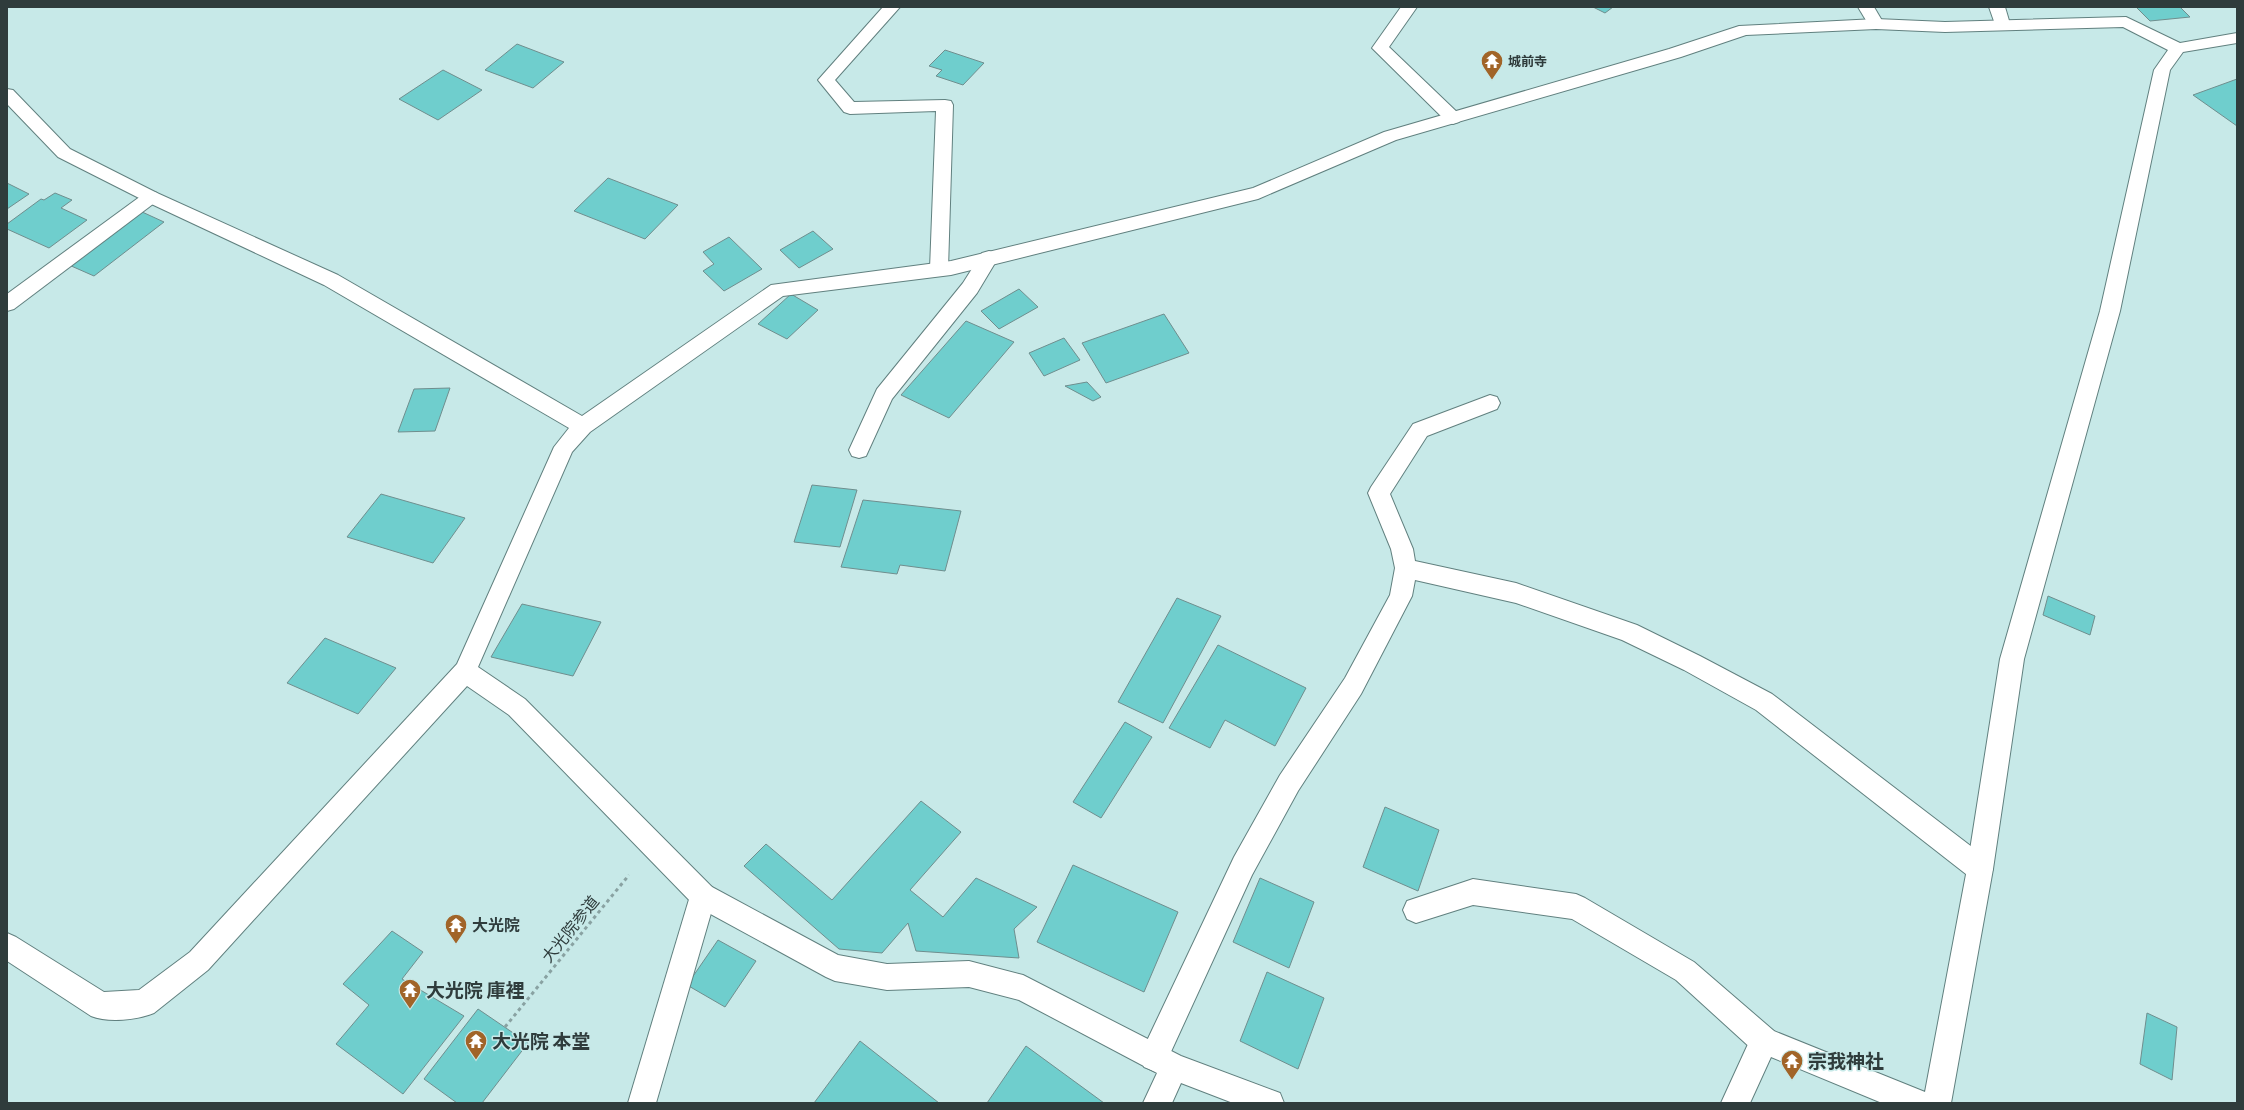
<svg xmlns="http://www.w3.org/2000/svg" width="2244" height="1110" viewBox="0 0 2244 1110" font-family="'Zilla Slab','Noto Sans JP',serif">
<rect width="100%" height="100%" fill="#c7e9e8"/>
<!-- building -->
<g fill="#6fcecd" stroke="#6f8e8e">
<polygon points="1593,7 1613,7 1605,13"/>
<polygon points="2136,7 2180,7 2190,17 2150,21"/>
<polygon points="517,44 564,62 533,88 485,70"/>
<polygon points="945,50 984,63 963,85 936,76 942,70 929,66"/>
<polygon points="443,70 482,90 438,120 399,99"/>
<polygon points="2237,79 2237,126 2193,95"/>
<polygon points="608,178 678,205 645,239 574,211"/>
<polygon points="7,183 29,194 7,209"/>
<polygon points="55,193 72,200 61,208 87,220 49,248 7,229 7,224 41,199 44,200"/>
<polygon points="140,211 164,222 94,276 69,265"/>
<polygon points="813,231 833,249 799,268 780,250"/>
<polygon points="729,237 762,269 724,291 703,271 714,264 703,252"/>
<polygon points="1019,289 1038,307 999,329 981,311"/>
<polygon points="791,294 818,310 787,339 758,324"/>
<polygon points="1164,314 1189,353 1106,383 1082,343"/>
<polygon points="966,321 1014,342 949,418 901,395"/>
<polygon points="1064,338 1080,360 1044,376 1029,353"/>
<polygon points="1087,382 1101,397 1093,401 1065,386"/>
<polygon points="450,388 435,431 398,432 414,389"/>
<polygon points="812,485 857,490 840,547 794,542"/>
<polygon points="381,494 465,518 433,563 347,537"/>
<polygon points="863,500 961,511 945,571 900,565 897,574 841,567"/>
<polygon points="2048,596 2095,616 2090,635 2043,615"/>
<polygon points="1177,598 1221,616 1163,723 1118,702"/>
<polygon points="522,604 601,622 573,676 491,657"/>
<polygon points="325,638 396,668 358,714 287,683"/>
<polygon points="1218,645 1306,688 1275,746 1225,720 1210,748 1169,728"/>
<polygon points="1125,722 1152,737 1101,818 1073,802"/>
<polygon points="921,801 961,832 910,890 943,917 976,878 1037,907 1014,929 1019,958 916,951 908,923 882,953 839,949 744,866 766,844 832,900"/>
<polygon points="1385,807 1439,830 1418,891 1363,867"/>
<polygon points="1073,865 1178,912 1144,992 1037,942"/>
<polygon points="1260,878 1314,902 1289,968 1233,942"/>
<polygon points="392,931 423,952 402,979 464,1016 403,1094 336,1044 369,1005 343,984"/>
<polygon points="718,940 756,961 725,1007 687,985"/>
<polygon points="1267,972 1324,998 1298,1069 1240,1041"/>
<polygon points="478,1009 528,1043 482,1103 457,1103 424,1079"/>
<polygon points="2147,1013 2177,1027 2172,1080 2140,1064"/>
<polygon points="860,1041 939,1103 814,1103"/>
<polygon points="1026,1046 1104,1103 987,1103"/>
</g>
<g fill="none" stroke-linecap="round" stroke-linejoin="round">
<!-- service casing -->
<g stroke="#61807f" stroke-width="2">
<g id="service">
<polygon points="883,7 900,7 835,80 854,102 945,100 951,101 953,105 948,269 946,274 939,276 932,274 930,269 936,111 850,114 844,112 818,80"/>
<polygon points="1401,7 1417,7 1389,47 1459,114 1462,118 1459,122 1453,124 1447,122 1372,48"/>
<polygon points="1858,7 1874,7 1884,24 1882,27 1870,27"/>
<polygon points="1989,7 2005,7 2010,24 2008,27 1996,27"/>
<polygon points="151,191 157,193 160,197 157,201 14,309 7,311 7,294 145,193"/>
<polygon points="989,251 996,253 998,258 977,293 892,399 866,456 859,458 852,456 849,450 877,389 963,283 982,253"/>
<polygon points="1490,395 1497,397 1500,403 1497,409 1427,436 1390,494 1413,549 1415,561 1516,583 1637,625 1700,656 1772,694 1989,860 1993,869 1989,878 1980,882 1971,878 1756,710 1684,670 1622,640 1516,603 1415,580 1412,596 1361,694 1298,791 1252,875 1164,1067 1154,1071 1144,1067 1140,1057 1144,1047 1234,857 1280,775 1345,678 1390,595 1395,568 1391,549 1368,493 1371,487 1413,424"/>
<polygon points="1473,879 1576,894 1585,898 1694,962 1774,1031 1778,1041 1774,1051 1764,1055 1754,1051 1676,980 1572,919 1473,905 1416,923 1407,919 1403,910 1407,901"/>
<polygon points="703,883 712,887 716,896 656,1103 628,1103 690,896 694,887"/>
</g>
</g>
<!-- minor casing -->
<g stroke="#61807f" stroke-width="2">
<path id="minor" d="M2126 17 2180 43 2237 33V43L2183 52 2170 70 2120 311 2024 659 1993 869 1951 1103H1882L1771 1057 1750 1103H1721L1754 1031 1764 1027 1925 1092 1967 869 2000 659 2100 311 2154 70 2168 50 2123 27 1945 32 1876 29 1746 35 1681 57 1396 140 1258 199 951 275 783 296 590 432 572 452 478 667 525 699 712 887 838 955 887 964 969 961 1023 975 1181 1056 1280 1093 1284 1103H1233L1181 1083 1172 1103H1143L1157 1073 1019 1000 969 987 887 990 835 981 826 977 694 905 509 715 467 686 208 970 154 1013C137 1020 108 1023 91 1016L7 961V933L16 937 104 992 139 990 190 952 457 664 554 447 569 428 324 285 145 201 58 157 7 104V89L13 90 70 149 157 193 338 275 582 416 771 285 951 261 1253 188 1384 132 1669 49 1739 26 1876 19 1945 22Z"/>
</g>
<!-- path -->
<polyline stroke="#89a2a2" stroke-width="3" stroke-dasharray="3.5 3.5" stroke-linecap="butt" points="505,1027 629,875"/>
<!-- service -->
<use href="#service" fill="#fff" fill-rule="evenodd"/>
<!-- minor -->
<use href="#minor" fill="#fff" fill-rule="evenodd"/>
</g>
<!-- icons -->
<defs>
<g id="temple-pin" transform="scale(1.15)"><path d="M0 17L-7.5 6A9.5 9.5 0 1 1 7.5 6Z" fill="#a16428" stroke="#c7e9e8"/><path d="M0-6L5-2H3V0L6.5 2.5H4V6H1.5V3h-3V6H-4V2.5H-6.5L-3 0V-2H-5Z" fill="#fff"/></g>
</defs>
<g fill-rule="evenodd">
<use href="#temple-pin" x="1492" y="61"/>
<use href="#temple-pin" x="456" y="925"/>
<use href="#temple-pin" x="410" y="990"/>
<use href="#temple-pin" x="476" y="1041"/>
<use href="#temple-pin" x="1792" y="1061"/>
</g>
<g text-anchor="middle" stroke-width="3" stroke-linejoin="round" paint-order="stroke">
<!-- far-poi labels -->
<g font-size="13" font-weight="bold" fill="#2f3c3c" stroke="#c7e9e8" text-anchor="start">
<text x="1508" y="66">城前寺</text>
</g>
<!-- poi labels -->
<g font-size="16" font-weight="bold" fill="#2f3c3c" stroke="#c7e9e8" text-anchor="start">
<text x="472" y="931">大光院</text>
</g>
<!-- street labels -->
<g font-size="16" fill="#2f3c3c" stroke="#c7e9e8">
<text transform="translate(570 929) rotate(-51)" y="6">大光院参道</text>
</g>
<!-- near-poi labels -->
<g font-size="19" font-weight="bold" fill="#2f3c3c" stroke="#c7e9e8" text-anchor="start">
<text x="426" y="997">大光院 庫裡</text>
<text x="492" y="1048">大光院 本堂</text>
<text x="1808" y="1068">宗我神社</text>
</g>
</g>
<!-- border -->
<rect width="2244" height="1110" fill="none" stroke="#2f3c3c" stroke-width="16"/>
</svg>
